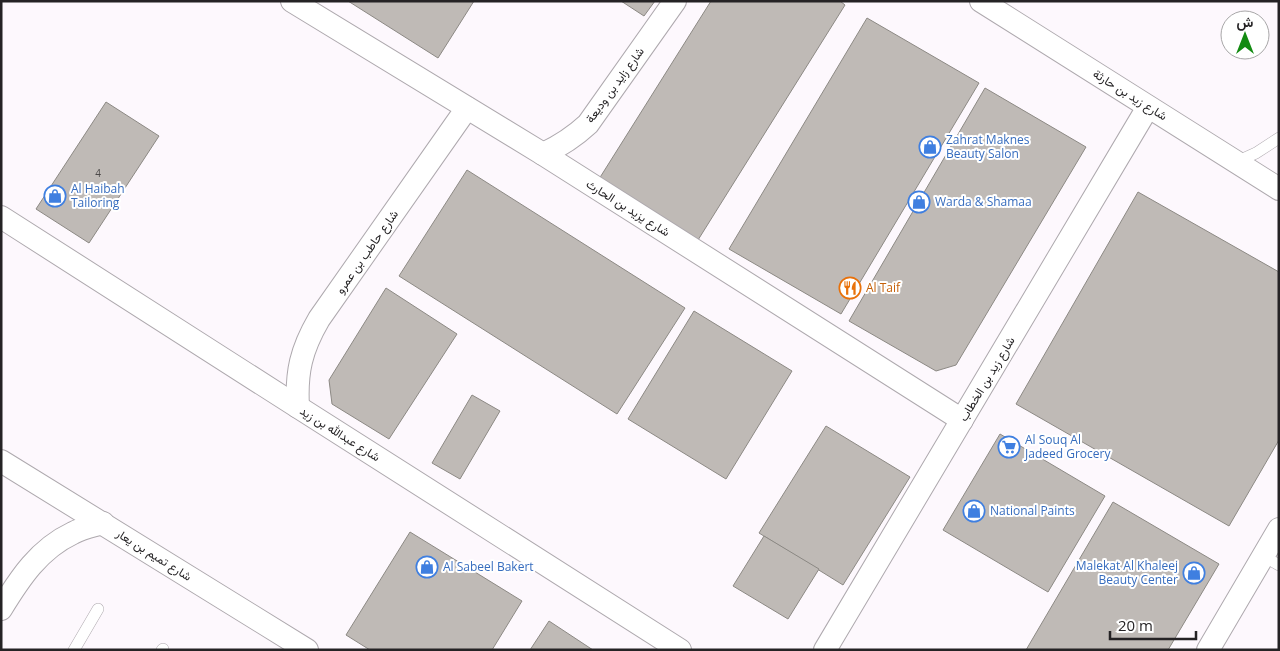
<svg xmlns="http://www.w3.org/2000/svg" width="1280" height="651" viewBox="0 0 1280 651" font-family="'Open Sans',Vazirmatn,sans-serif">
<rect width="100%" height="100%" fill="#fdf8fd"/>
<!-- building -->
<g fill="#bfbab6" stroke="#8c8984">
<polygon points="348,1 474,1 438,58"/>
<polygon points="621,1 655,1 644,16"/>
<polygon points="711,1 840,1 845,5 698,240 599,179"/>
<polygon points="867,18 979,83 841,314 729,249"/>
<polygon points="985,88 1086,147 956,365 936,371 849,321"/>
<polygon points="106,102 159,136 89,243 36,209"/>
<polygon points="467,170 685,308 617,414 399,276"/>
<polygon points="1138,192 1279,272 1279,440 1229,526 1016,404"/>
<polygon points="386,288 457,334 389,439 332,404 329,380"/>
<polygon points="694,311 792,371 726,479 628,419"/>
<polygon points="472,395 500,411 460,479 432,463"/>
<polygon points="826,426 910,477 843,585 759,533"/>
<polygon points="1000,434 1105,496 1048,592 943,530"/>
<polygon points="1113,502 1219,564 1168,650 1026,650"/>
<polygon points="410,532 522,601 492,650 370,650 346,635"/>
<polygon points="764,536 819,569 788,619 733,586"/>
<polygon points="549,621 593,650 530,650"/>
</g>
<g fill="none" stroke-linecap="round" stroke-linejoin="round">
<!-- service casing -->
<g stroke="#aea9ae" stroke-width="12">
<g id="service">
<polyline points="1236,162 1256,153 1279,138"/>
<polyline points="1263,556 1279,565"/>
<polyline points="74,650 98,609"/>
<polyline points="162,650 163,649"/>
</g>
</g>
<!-- minor casing -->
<g stroke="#aea9ae" stroke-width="24">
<g id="minor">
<polyline points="292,1 543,154 962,420"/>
<polyline points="981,1 1279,189"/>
<path d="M543 154C560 146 574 137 588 124L675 1"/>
<polyline points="1,217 298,407 680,650"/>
<path d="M298 407C296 372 301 350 319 319L467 108"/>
<polyline points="1,461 307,650"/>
<path d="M1 609C20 578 39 549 73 533 82 528 93 526 103 523"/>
<polyline points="825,650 1148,107"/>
<polyline points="1208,650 1279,529"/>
</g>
</g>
<!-- service -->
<use href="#service" stroke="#fff" stroke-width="11"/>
<!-- minor -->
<use href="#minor" stroke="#fff" stroke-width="22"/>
</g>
<!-- icons -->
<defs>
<g id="shop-ring" transform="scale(1.125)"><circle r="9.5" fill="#fff" stroke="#3f7fe0" stroke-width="1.5"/><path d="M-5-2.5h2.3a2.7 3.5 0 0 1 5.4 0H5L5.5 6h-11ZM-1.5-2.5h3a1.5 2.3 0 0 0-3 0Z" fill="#3f7fe0"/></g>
<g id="restaurant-ring" transform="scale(1.125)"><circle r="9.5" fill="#fff" stroke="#e8710a" stroke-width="1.5"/><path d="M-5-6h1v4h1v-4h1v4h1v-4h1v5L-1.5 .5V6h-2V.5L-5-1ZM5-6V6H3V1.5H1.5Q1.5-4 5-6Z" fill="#e8710a"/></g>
<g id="supermarket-ring" transform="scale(1.125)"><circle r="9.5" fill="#fff" stroke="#3f7fe0" stroke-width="1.5"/><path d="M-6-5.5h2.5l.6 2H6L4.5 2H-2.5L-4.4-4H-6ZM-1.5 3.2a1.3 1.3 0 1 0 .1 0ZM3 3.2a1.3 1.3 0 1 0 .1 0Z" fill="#3f7fe0"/></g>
</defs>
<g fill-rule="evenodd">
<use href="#shop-ring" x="930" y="147"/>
<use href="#shop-ring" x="55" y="196"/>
<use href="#shop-ring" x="919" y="202"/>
<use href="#restaurant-ring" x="850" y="288"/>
<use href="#supermarket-ring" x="1009" y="447"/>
<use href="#shop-ring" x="974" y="511"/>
<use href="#shop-ring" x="427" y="567"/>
<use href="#shop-ring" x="1194" y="573"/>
</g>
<g text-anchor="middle" stroke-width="4" stroke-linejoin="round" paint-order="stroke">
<!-- number labels -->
<g font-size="10" fill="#4c4949">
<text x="98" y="177">4</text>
</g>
<!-- street labels -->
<g font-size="12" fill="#252325" stroke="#fff">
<text transform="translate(615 85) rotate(-54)" y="4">شارع زايد بن وديعة</text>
<text transform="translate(1130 95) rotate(32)" y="4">شارع زيد بن حارثة</text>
<text transform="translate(628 208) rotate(32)" y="4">شارع يزيد بن الحارث</text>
<text transform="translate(367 252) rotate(-55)" y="4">شارع حاطب بن عمرو</text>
<text transform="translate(987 379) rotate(-59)" y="4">شارع زيد بن الخطاب</text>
<text transform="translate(340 434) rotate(32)" y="4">شارع عبدالله بن زيد</text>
<text transform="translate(154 555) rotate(32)" y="4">شارع تميم بن يعار</text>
</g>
<!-- shop labels -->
<g font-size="12" fill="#366cbe" stroke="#fff" text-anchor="start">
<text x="946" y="144">Zahrat Maknes<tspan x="946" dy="14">Beauty Salon</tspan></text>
<text x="71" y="193">Al Haibah<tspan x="71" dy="14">Tailoring</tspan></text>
<text x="935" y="206">Warda &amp; Shamaa</text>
<text x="1025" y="444">Al Souq Al<tspan x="1025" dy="14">Jadeed Grocery</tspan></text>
<text x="990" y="515">National Paints</text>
<text x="1178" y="570" text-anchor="end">Malekat Al Khaleej<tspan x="1178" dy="14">Beauty Center</tspan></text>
<text x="443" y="571">Al Sabeel Bakert</text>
</g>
<!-- food labels -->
<g font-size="12" fill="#c56008" stroke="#fff" text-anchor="start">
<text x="866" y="292">Al Taif</text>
</g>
</g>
<!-- border -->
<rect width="1280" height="651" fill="none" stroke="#252325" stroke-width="5"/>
<!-- north arrow -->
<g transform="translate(1245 35)"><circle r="24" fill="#ffffff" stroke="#a8a7a8"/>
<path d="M0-4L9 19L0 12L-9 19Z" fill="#138b12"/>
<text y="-8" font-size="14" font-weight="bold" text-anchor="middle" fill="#252325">ش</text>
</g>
<!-- scale -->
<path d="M1110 631v8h86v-8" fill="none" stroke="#252325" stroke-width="2.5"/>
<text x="1118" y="631" font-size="15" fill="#252325" stroke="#ffffff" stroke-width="4" paint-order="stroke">20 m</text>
</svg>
